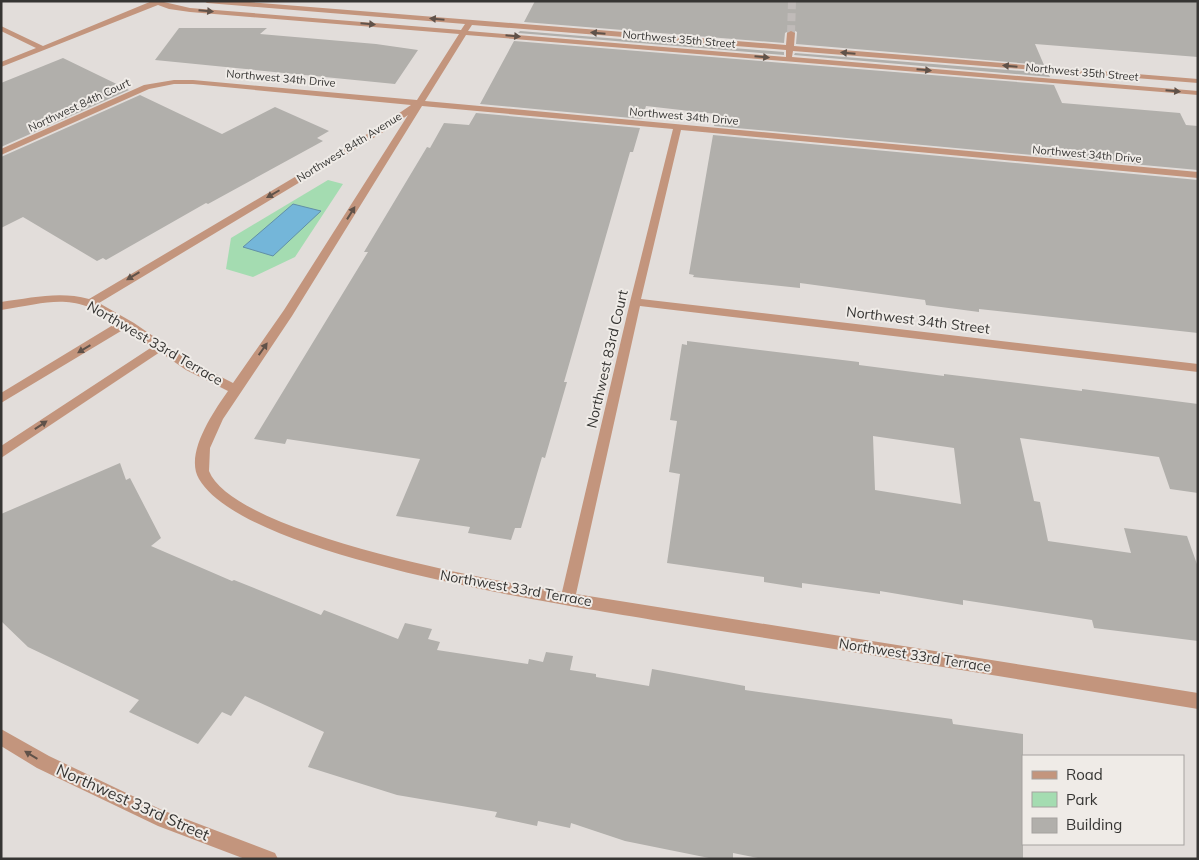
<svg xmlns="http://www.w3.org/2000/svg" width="1199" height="860" viewBox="0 0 1199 860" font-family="Mulish,sans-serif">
<rect width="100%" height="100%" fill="#e2ddda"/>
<!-- green -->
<polygon fill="#a4dcb1" points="328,180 343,184 295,257 253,277 226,269 231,238"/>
<!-- water -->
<polygon fill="#74b6d9" stroke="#618fa7" points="293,204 321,211 273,256 243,247"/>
<!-- building -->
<g fill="#b1afab" fill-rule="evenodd">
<polygon points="535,1 1198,1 1198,57 1035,44 1044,65 796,44 797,32 792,29 785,33 784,43 524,22"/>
<polygon points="179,28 267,28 260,34 376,44 418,50 395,84 155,60"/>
<polygon points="520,31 784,52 784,55 518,33"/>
<polygon points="514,41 1054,85 1062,103 1180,113 1186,125 1198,126 1198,170 714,126 716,114 646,106 642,119 480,104"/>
<polygon points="795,53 1048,73 1050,77 794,55"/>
<polygon points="63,58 129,90 1,147 1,83"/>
<polygon points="140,95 222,134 275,107 329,131 317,138 323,141 208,204 206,203 106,260 103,258 97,261 23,217 1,228 1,157"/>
<polygon points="476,113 640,128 633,152 630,152 564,382 567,382 545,458 542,457 521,528 515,528 511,540 468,533 470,527 396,516 420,459 287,439 285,444 254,439 368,252 364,252 427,147 430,148 444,123 469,125"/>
<polygon points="713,135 1198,180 1198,333 979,309 979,312 926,305 925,300 800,283 800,288 693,277 694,275 689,274"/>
<path d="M687 341 859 362V365L944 376V374L1082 391V389L1198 404V493L1170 489 1159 457 1020 438 1034 501 1040 502 1048 541 1131 553 1124 528 1187 536 1198 567V641L1094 628 1092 620 963 600V605L880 591V594L802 583V588L764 582V577L667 563 680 474 669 472 677 421 670 420 682 344 687 345ZM873 436 954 448 961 504 875 490Z"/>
<polygon points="120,463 126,480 130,478 161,538 151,546 232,581 234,580 321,615 324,610 398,639 405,623 432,629 428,639 440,642 437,650 528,664 529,659 543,662 546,652 573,656 570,670 596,674 596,677 649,686 652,669 745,686 745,690 952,719 953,724 1023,734 1023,859 763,859 733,853 733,859 714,859 625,841 571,823 570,828 538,821 537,826 495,817 497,812 397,795 308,767 324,732 245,696 231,716 222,712 198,744 129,712 139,700 28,647 1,621 1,514"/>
</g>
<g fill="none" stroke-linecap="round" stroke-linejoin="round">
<!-- minor-tunnel -->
<polyline stroke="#c0bbb9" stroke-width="8" stroke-dasharray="8 4" stroke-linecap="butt" points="791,33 792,1"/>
<!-- minor -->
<g fill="#c3957d" fill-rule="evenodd">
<path d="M152 1H165L164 2 190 8 461 30 465 24 207 3 204 1H236L786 45 787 33 791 31 795 33 794 46 1198 79V83L793 51 792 57 1198 91V95L466 35 425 101 1198 172V178L681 130 641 299 1198 364V372L640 306 576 594 1198 693V709C1072 688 947 668 822 647 767 638 713 630 659 621 566 605 245 558 199 479 184 454 214 411 228 391L186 370 160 352 1 458V446L152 347 126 328 1 403V393L118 322C70 292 53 302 1 310V302C32 298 59 291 89 299L379 127 411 105 193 84H174L149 89 1 155V149L144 85 174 80H193L417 100 459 34 190 12 169 9 158 5 1 67V62L36 48 1 31V26L43 46ZM472 25 786 50V57L468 31ZM422 106 673 129 630 302 562 592C495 581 234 534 209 471L210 448 223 419 292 316ZM408 115 284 310 233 383 188 360 134 323 99 303 385 131Z"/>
<polygon points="1,729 49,756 162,810 275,853 278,859 245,859 158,826 37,768 1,746"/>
</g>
</g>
<!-- one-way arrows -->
<defs><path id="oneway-solid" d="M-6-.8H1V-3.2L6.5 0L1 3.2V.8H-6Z" transform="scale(1.25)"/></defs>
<g fill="#605249">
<use href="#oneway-solid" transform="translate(206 11) rotate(5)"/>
<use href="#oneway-solid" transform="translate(437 19) rotate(-175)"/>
<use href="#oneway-solid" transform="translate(368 24) rotate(5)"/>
<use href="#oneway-solid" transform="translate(598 33) rotate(-175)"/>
<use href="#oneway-solid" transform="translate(513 36) rotate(5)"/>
<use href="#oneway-solid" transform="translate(848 53) rotate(-175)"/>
<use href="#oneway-solid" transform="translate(762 57) rotate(5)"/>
<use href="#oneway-solid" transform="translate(1010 66) rotate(-175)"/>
<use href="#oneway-solid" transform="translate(924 70) rotate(5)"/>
<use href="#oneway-solid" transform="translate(1173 91) rotate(5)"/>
<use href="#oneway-solid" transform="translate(273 194) rotate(150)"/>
<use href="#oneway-solid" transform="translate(351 213) rotate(-58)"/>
<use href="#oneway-solid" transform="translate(133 276) rotate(149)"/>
<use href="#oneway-solid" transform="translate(84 349) rotate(149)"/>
<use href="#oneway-solid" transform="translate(263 349) rotate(-55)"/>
<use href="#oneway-solid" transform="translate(41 425) rotate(-34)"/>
<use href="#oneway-solid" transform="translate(31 755) rotate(-149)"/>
</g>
<g text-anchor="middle" stroke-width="4" stroke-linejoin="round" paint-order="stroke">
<!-- far-street labels -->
<g font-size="11" fill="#363533" stroke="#efebe7">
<text transform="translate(679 39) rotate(5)" y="4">Northwest 35th Street</text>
<text transform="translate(1082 72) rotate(5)" y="4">Northwest 35th Street</text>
<text transform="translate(281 78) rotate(5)" y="4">Northwest 34th Drive</text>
<text transform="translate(79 105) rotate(-25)" y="4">Northwest 84th Court</text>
<text transform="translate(684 116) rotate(5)" y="4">Northwest 34th Drive</text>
<text transform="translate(349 147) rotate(-32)" y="4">Northwest 84th Avenue</text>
<text transform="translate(1087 154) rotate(5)" y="4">Northwest 34th Drive</text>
</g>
<!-- street labels -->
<g font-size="14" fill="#363533" stroke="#efebe7">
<text transform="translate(918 320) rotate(7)" y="5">Northwest 34th Street</text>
<text transform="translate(155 343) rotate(30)" y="5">Northwest 33rd Terrace</text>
<text transform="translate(607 359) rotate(-77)" y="5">Northwest 83rd Court</text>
<text transform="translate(516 588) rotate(10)" y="5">Northwest 33rd Terrace</text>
<text transform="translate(915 655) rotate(9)" y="5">Northwest 33rd Terrace</text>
</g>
<!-- near-street labels -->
<g font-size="16" fill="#363533" stroke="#efebe7">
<text transform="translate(133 802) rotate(24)" y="6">Northwest 33rd Street</text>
</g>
</g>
<!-- border -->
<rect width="1199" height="860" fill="none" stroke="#363533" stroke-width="5"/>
<!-- legend -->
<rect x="1022" y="755" width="162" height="90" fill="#efebe7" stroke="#a5a29f"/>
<rect x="1032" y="771" width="25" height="8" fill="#c3957d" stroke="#a5a29f"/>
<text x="1066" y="780" font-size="15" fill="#363533">Road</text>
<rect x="1032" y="792" width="25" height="15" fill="#a4dcb1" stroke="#a5a29f"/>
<text x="1066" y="805" font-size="15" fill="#363533">Park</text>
<rect x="1032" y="818" width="25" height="15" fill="#b1afab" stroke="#a5a29f"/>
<text x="1066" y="830" font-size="15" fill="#363533">Building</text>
</svg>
